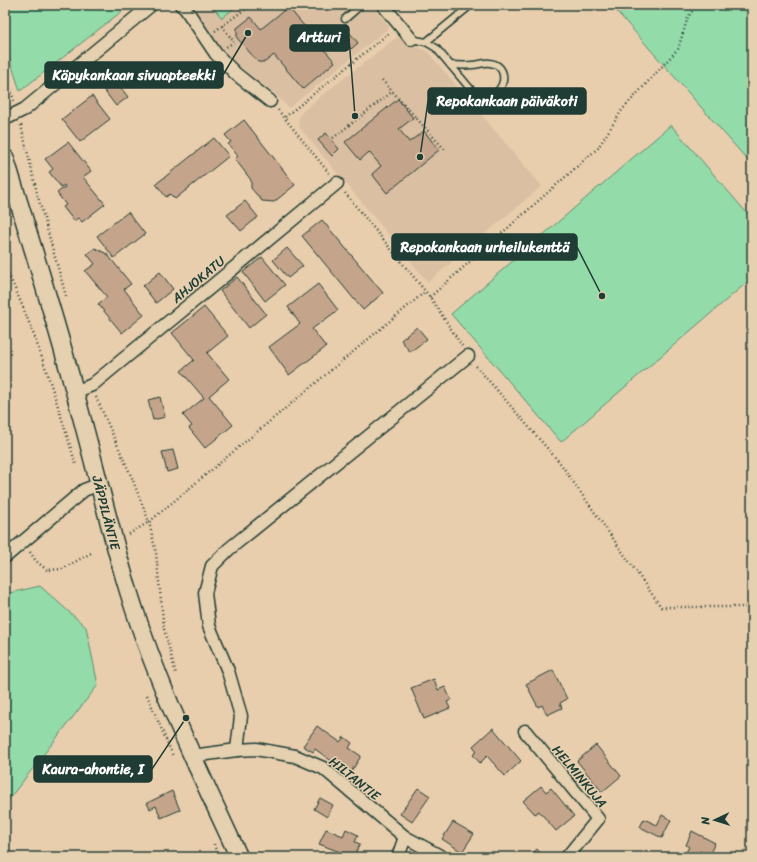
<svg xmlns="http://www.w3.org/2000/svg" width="757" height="862" viewBox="0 0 757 862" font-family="Sriracha,sans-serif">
<rect width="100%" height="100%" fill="#e9ceae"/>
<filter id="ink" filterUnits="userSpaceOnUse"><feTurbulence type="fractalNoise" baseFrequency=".025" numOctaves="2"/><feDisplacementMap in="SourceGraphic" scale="8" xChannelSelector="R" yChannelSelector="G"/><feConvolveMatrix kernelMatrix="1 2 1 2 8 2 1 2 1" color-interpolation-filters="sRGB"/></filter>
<g filter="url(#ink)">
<!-- built -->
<g fill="#dabfa2">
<polygon points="191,5 371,5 390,27 289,108 275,94 240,67 226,53 204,25"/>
<polygon points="397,37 428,52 542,186 428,282 299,127 298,121 301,113 316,100"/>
</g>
<!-- green -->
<g fill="#94dbaa" stroke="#5a8c6f">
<polygon points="5,5 130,5 20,91 5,44"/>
<polygon points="211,5 238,5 222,18"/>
<polygon points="611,5 752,5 752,165 612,6"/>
<polygon points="671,125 752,219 752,278 561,442 451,314"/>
<polygon points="40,586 86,627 98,685 5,804 5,594"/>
</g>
<!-- building -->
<g fill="#c4a58c" stroke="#1f3d34">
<polygon points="288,7 335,62 303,89 274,55 265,62 258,62 237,38 237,28 251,17 261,29"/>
<polygon points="350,33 358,43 351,49 343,38"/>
<polygon points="115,80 128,97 116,106 103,89"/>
<polygon points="92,96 110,119 80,142 62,119"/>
<polygon points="398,99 413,118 399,129 409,142 424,131 439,150 387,193 372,174 381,166 369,152 360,160 345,142"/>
<polygon points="244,120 295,185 274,202 262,201 251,188 251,180 235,159 238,156 228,144 231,142 225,135"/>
<polygon points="326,133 339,149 332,156 318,140"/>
<polygon points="214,138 229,156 175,199 170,194 166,197 156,184"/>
<polygon points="68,142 91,171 83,177 105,204 82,222 78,218 74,221 63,207 66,205 57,193 65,187 64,185 61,187 49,172 53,169 45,159"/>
<polygon points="245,201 258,217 241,231 227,215"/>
<polygon points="128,212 145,234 114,258 97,236"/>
<polygon points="322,220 383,293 363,310 302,236"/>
<polygon points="95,248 107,254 131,284 124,289 144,315 122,333 98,304 107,297 85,271 95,264 87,254"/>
<polygon points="287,248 303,266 288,278 273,260"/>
<polygon points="262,257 285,285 265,301 243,272"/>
<polygon points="160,272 173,289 156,303 143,286"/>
<polygon points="237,277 266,314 249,328 220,291"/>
<polygon points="318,284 338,310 312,329 326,347 289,375 269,347 300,324 288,307"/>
<polygon points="204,307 228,336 207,353 229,379 209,396 233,425 205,448 189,428 192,426 183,415 204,398 181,371 194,360 172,333"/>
<polygon points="417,327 427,339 410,352 401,340"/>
<polygon points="5,343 8,352 5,354"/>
<polygon points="160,397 165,417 153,420 148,400"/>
<polygon points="173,450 178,469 167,472 162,452"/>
<polygon points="553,670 567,699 560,703 562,708 547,715 542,705 538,707 526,684"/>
<polygon points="434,679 438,690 445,687 451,700 447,702 450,708 424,719 411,688"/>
<polygon points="317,726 340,742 344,737 352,743 349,748 361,756 351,772 345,768 342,773 331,765 333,762 315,749 313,752 303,746"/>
<polygon points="493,728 521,761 505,776 487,756 480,763 473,755 477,751 473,746"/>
<polygon points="596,745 621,776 602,792 577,761"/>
<polygon points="541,786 546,792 551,788 574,816 556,831 539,811 535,814 523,801"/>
<polygon points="418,788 430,796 412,822 400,814"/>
<polygon points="172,791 180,810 161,818 156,806 150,809 147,803"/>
<polygon points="320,798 333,805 327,817 314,809"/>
<polygon points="662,815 671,820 662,838 640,827 644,819 657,825"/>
<polygon points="453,822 474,834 462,852 442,839"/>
<polygon points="326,829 343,836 346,829 358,835 355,842 360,844 353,857 319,844"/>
<polygon points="692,831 715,843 709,855 700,851 697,857 695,857 686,852 689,847 686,845"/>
<polygon points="537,849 543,857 528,857"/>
</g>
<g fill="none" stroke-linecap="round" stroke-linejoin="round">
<!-- service casing -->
<g stroke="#1f3d34" stroke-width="9">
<g id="service">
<polyline points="345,19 361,5"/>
<path d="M411 39 426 42 436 48 473 92C502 109 515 66 490 63 485 62 478 65 472 65 465 66 458 65 450 65"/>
<polyline points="426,42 471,5"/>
</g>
</g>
<!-- minor casing -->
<g stroke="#1f3d34" stroke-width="15">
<g id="minor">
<polyline points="181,5 185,8 216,54 236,74 270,101"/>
<polyline points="383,5 411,39"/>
<polyline points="5,119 25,109 151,5"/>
<polyline points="75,392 92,385 337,183"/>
<polyline points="5,557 84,490 100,484"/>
<polyline points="525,731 598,819 567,857"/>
<polyline points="237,750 241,716 228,671 209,626 205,593 212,566 229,549 468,356"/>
<polyline points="192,756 237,750 256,749 295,756 323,768 405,837 442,857"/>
<polyline points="398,857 405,837"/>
</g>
</g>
<!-- secondary casing -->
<g stroke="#1f3d34" stroke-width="20">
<g id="secondary">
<path id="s1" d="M5 158C29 236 54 314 75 393 92 453 106 515 124 576 152 673 196 765 239 857"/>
</g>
</g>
<!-- path -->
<g stroke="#1f3d34" stroke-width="2.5" stroke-dasharray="1 3" stroke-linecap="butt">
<polyline points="222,26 234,42 226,47"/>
<polyline points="215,31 251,5"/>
<polyline points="5,69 14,101"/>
<polyline points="382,80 446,151"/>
<polyline points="278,110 329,173"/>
<polyline points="285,117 389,33"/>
<polyline points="21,125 38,197 66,296"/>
<polyline points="333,138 393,91"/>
<polyline points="345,193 430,297 462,346"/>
<path d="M5 267C36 331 55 397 76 465"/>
<polyline points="430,297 598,148 622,110 678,49 688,17 697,5"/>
<polyline points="476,366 560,463 661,607 752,607"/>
<polyline points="96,397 132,478 149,522 156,553 164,629 176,674"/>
<polyline points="129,534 149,522 426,291"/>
<polyline points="30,552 36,561 47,570 62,569 93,552"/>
<polyline points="147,695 173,756"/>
<polyline points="214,844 218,857"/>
</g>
<!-- service -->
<use href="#service" stroke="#e5d0af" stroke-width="6"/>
<!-- minor -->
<use href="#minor" stroke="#e5d0af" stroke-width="12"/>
<!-- secondary -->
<use href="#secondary" stroke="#e5d0af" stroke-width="17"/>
</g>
</g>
<g text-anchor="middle" stroke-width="3" stroke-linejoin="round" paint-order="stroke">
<!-- street labels -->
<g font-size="13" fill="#1f3d34" stroke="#e5d0af">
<text transform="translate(198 279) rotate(-40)" y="5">AHJOKATU</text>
<text dy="5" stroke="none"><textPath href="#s1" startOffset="369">JÄPPILÄNTIE</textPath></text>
<text transform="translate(580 776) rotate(50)" y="5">HELMINKUJA</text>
<text transform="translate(355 778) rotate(39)" y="5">HILTANTIE</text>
</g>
</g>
<!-- callouts -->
<path fill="none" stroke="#1f3d34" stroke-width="1.5" d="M355 116L349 38M248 33L223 75M420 157L428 101M602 296L577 247M186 718L152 769"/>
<g fill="#1f3d34" stroke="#e5d0af" stroke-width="1.5">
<circle cx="355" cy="116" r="4"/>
<circle cx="248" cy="33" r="4"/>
<circle cx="420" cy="157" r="4"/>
<circle cx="602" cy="296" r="4"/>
<circle cx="186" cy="718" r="4"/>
</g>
<g fill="#1f3d34" stroke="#1f3d34" stroke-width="1.5">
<rect x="290" y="25" width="59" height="26" rx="4"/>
<rect x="45" y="62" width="178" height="26" rx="4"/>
<rect x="428" y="88" width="158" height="26" rx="4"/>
<rect x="392" y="234" width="185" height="26" rx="4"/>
<rect x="34" y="756" width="118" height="26" rx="4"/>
</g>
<g font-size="14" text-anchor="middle" font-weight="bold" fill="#fff">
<text x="319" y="42">Artturi</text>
<text x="134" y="80">Käpykankaan sivuapteekki</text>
<text x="507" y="106">Repokankaan päiväkoti</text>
<text x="485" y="252">Repokankaan urheilukenttä</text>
<text x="93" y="774">Kaura-ahontie, I</text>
</g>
<!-- margin -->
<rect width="757" height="862" fill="none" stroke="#e5d0af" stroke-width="20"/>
<rect x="10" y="10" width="737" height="842" fill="none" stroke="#1f3d34" stroke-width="1.5" filter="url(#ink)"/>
<!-- north arrow -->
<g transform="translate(715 820) rotate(266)" stroke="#e5d0af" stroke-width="3" paint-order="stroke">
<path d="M0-3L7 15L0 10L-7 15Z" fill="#1f3d34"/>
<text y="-6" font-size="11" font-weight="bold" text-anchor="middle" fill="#1f3d34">N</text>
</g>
</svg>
